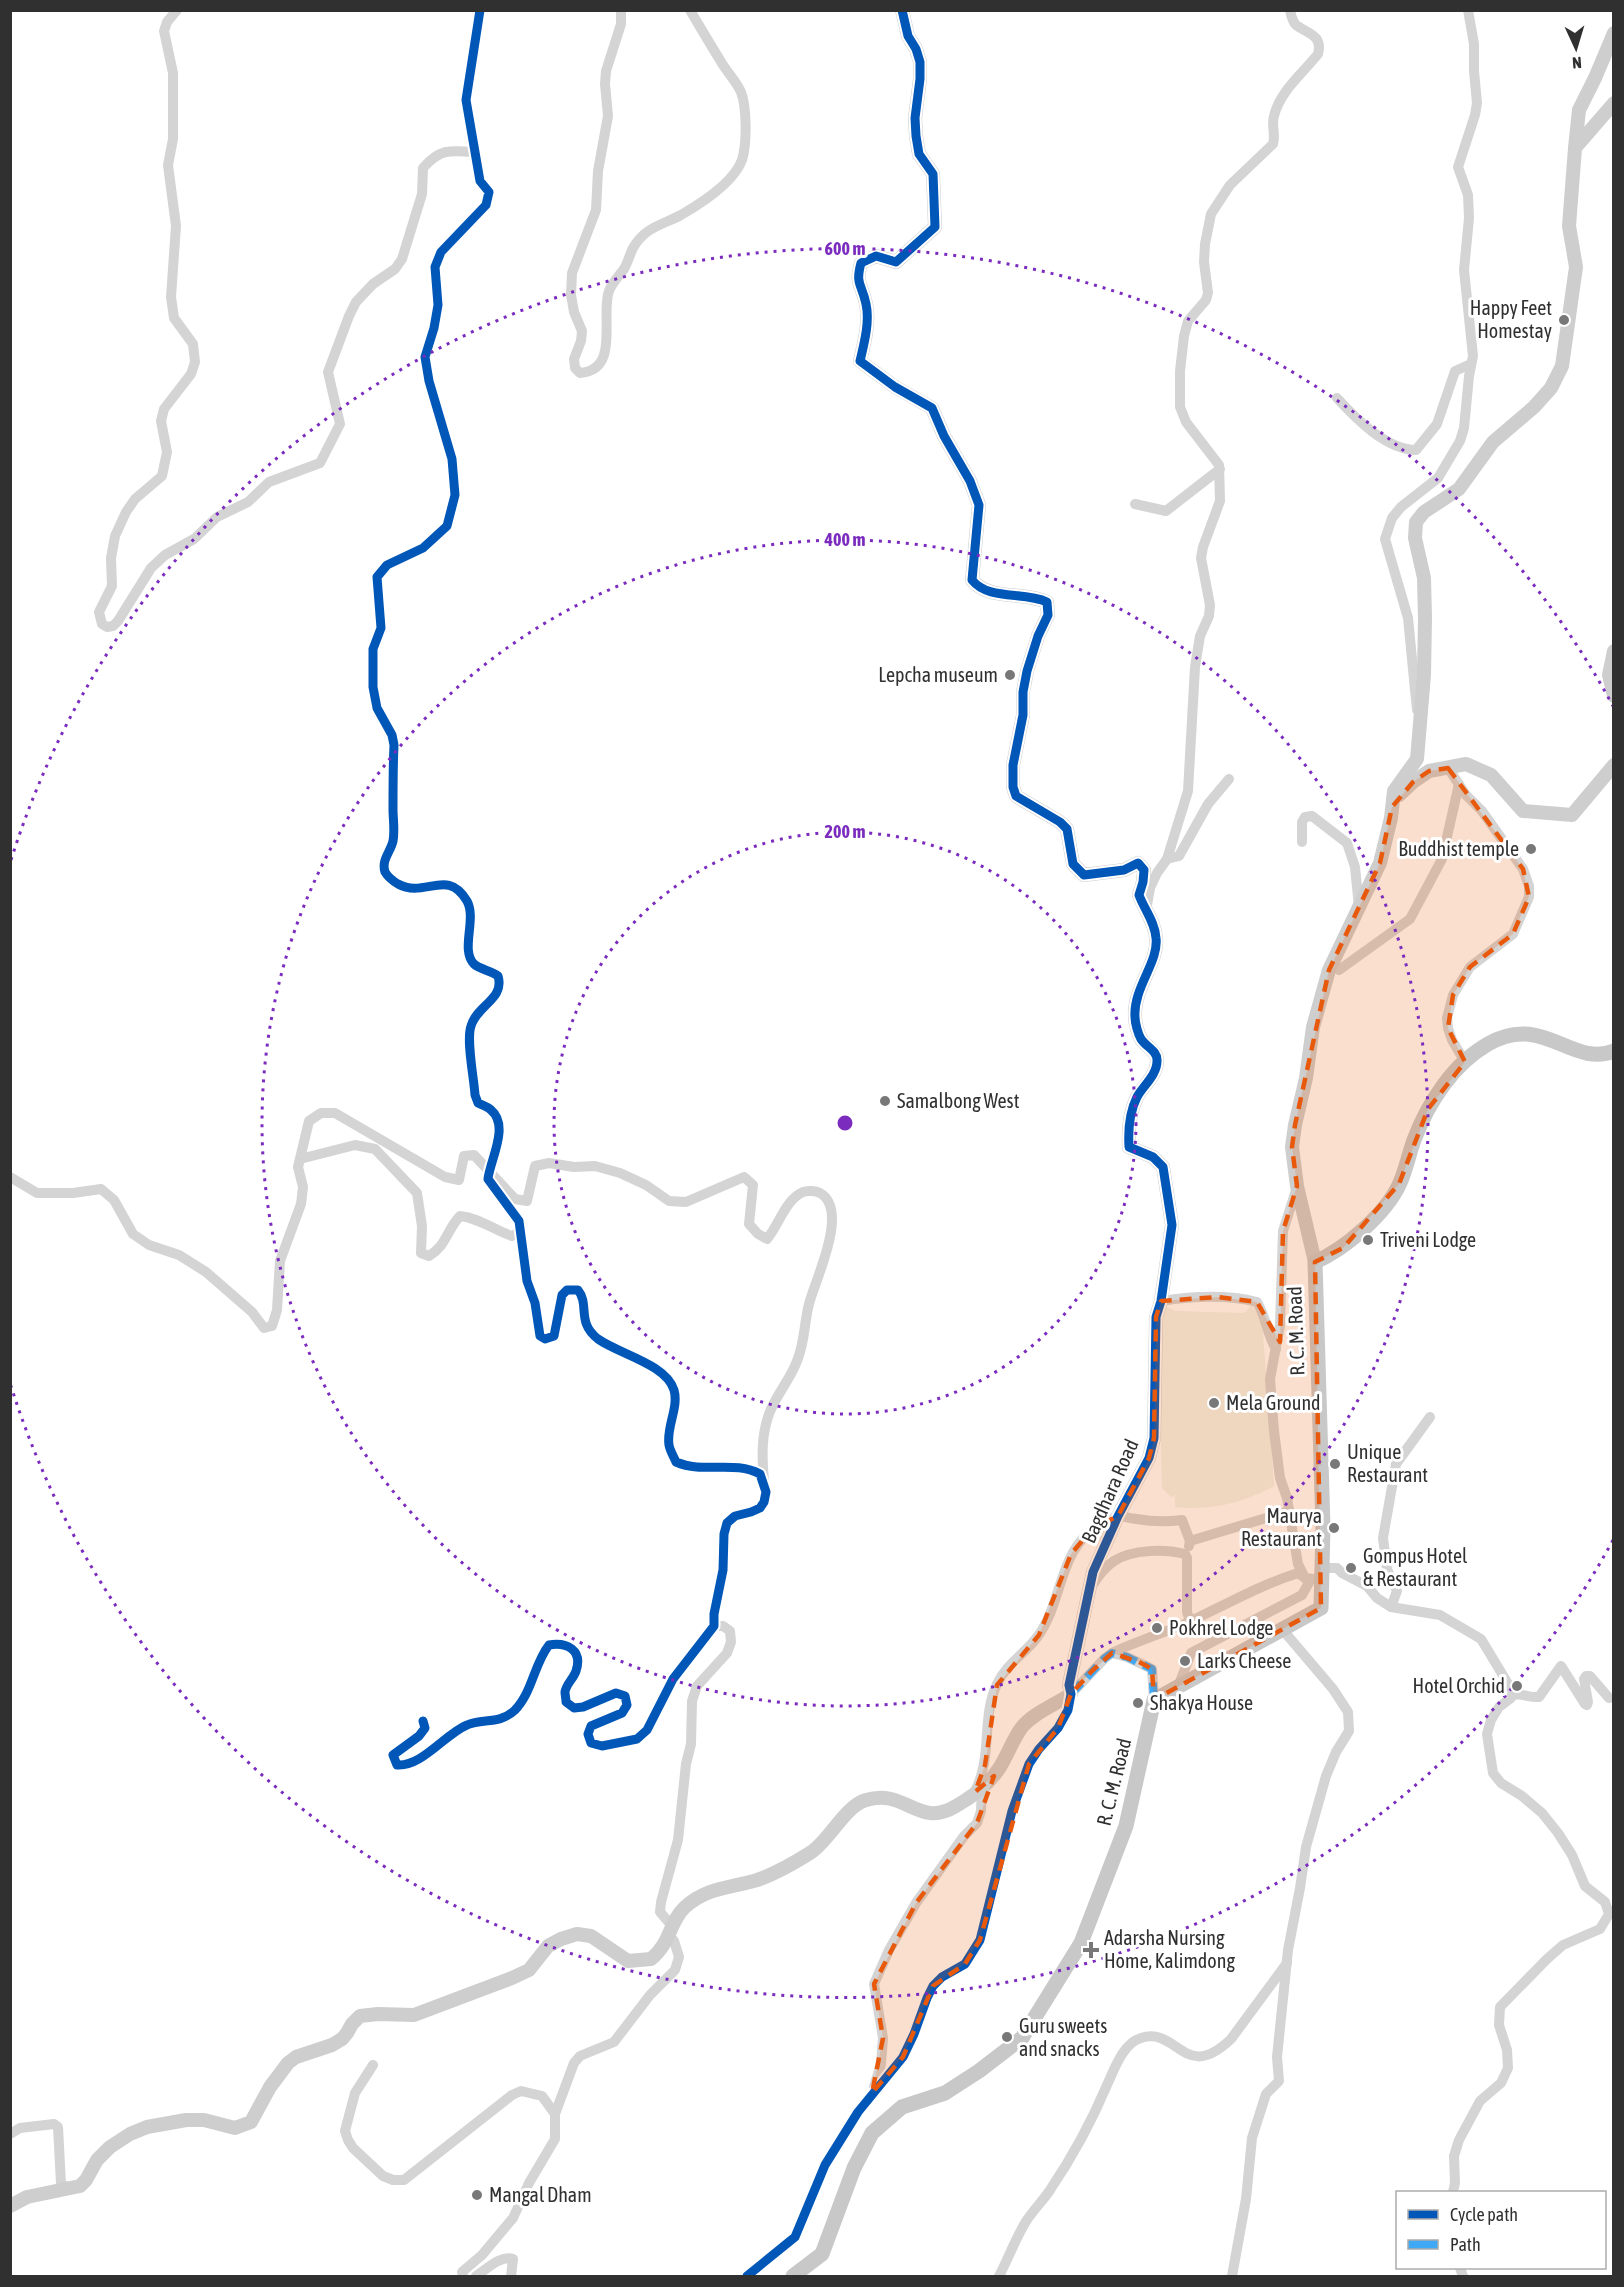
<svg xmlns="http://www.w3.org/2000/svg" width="1624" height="2287" viewBox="0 0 1624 2287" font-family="'Asap Condensed',sans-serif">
<rect width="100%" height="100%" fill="#fff"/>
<!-- green -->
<path fill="#f0f5ed" d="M1163 1305 1175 1311 1242 1313 1246 1312 1251 1305 1262 1320 1274 1486C1243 1503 1211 1511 1175 1507V1495L1171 1497 1162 1488 1158 1317Z"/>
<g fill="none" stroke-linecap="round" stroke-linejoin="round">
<!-- street -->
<g stroke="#d4d4d4" stroke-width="10">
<path d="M177 10 167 22 164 31 173 73V139L168 165 176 226 171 297 174 318 193 344 195 362 191 374 164 409 161 421 167 452 162 476 135 499 126 512 115 536 111 558 112 586 99 612 102 624 107 627 113 626 118 621 151 568 165 555 194 539 217 517 248 502 269 482 320 463 340 424 328 372 349 316 356 302 373 284 395 269 402 259 422 194 423 168C440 149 449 150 474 152"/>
<path d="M621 10V24L606 71 605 84 608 116 598 171 596 210 572 273 571 295 574 312 582 331 581 341 574 359 575 368 580 373C621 370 600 315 609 291 612 283 619 276 624 269 628 262 630 254 633 248 645 227 662 225 681 215 700 204 734 182 742 160 747 144 747 108 741 92 737 83 729 74 723 65 712 47 701 29 690 10"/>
<path d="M1337 398C1357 420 1386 449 1416 450L1437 424 1455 371 1471 364"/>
<polyline points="1135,504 1166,511 1220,469"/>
<polyline points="1417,710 1408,618 1385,539 1392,518 1401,507 1438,478 1460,441 1464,428 1469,376 1473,356 1464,270 1469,218 1468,195 1458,167 1475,115 1477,103 1474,71 1474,44 1468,10"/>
<polyline points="1448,768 1466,795 1482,811 1523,869 1529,886 1529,897 1513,934 1470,967 1453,995 1447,1018 1448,1028 1452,1040 1465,1062"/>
<polyline points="1302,842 1302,822 1305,817 1312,816 1347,843 1355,867 1359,907"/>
<polyline points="1167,859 1179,856 1208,804 1229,779"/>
<path d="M1146 911 1150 888 1157 873 1167 859 1188 791 1195 667 1200 636 1209 616 1210 605 1201 558 1203 547 1220 501 1219 465 1186 422 1180 407V371L1184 336 1188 321 1206 300 1208 293 1204 262 1205 244 1211 214 1230 185 1273 144C1276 134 1271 125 1274 116 1280 91 1303 73 1318 54 1323 35 1308 34 1296 25 1292 21 1291 15 1290 10"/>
<polyline points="1339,970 1410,919 1442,859 1459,784"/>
<path d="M300 1159 355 1145 375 1149 417 1193 422 1226 421 1253 429 1256C447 1245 446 1231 460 1216 479 1218 494 1230 512 1236L521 1231"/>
<path d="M10 1177 37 1193H73L101 1189 114 1200 133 1234 149 1245 179 1255 206 1272 252 1312 264 1328 272 1326 277 1310 280 1261 301 1204 303 1187 298 1167 309 1121 321 1113H335L445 1177 459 1180 464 1156 474 1155 515 1199 527 1201 535 1166 549 1163 574 1167 595 1166 620 1173 646 1185 669 1201 686 1202 744 1177 753 1185 749 1224 758 1234 767 1239C779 1225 785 1200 803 1192 807 1190 816 1191 820 1193 850 1210 815 1280 809 1304 804 1323 805 1342 797 1361 790 1380 776 1395 769 1414 761 1436 762 1458 764 1481"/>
<polyline points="1297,1187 1283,1231 1280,1325 1270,1379 1274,1431 1280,1478 1287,1498 1298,1564 1305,1578 1322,1580"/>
<path d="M1161 1301C1193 1296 1226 1294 1257 1302 1267 1319 1266 1332 1276 1349"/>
<polyline points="1189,1546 1190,1541 1289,1511"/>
<polyline points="1322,1568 1337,1568 1342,1573 1367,1586 1377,1598 1391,1607 1440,1615 1481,1639 1513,1692 1511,1698 1499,1707 1491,1720 1487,1734 1493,1773 1501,1783 1522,1796 1542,1813 1558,1833 1572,1855 1585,1886 1605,1902 1609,1914 1600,1929 1563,1945 1547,1959 1500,2007 1499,2025 1507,2050 1508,2068 1501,2083 1480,2101 1459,2140 1454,2156 1455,2183 1453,2192"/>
<path d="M1092 1586C1098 1576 1105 1567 1114 1561 1133 1549 1165 1549 1185 1554L1187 1558V1612L1190 1621"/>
<polyline points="1391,1607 1397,1591 1387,1569 1383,1538 1396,1464 1430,1417"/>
<path d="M1112 1653C1137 1641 1164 1633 1189 1622 1225 1605 1260 1585 1298 1573L1305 1578"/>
<polyline points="1178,1687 1191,1653 1302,1595 1311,1579"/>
<path d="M1513 1695C1523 1693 1529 1698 1539 1697L1561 1666 1585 1704 1587 1705 1588 1702 1584 1679 1586 1676H1590L1609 1698"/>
<path d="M423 1721 425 1728 419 1736 393 1755 397 1765C422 1767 445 1734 467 1725 483 1718 499 1725 515 1710 532 1693 534 1664 549 1645 567 1642 583 1650 576 1671 574 1678 566 1684 565 1692 565 1695 566 1698 566 1702L574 1708 583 1707 616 1693 625 1696 627 1705 622 1713 591 1726 588 1734 591 1743 602 1746 637 1739 647 1730 673 1679 714 1626V1614L723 1570 724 1534 727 1523 735 1516 751 1512 760 1508 764 1502 766 1492 760 1474C734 1460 704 1474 676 1462 674 1457 670 1451 669 1445 666 1427 679 1408 674 1390 666 1364 619 1354 598 1339 576 1322 590 1305 578 1290H567L562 1295 554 1336 545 1339 540 1336 535 1303 527 1281 519 1221 488 1179C490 1160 510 1126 491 1110 488 1107 482 1105 478 1103L475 1095C474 1078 466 1040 471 1026 477 1005 505 999 498 976 492 971 479 969 474 964 460 950 477 919 467 901 447 867 425 899 398 884 393 881 388 877 385 872 381 860 391 851 393 841 395 831 393 819 393 809 393 788 393 766 394 745L392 735 377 708 373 687V649L381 628 377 577 387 565 423 548 447 526 455 495 452 459 429 381 425 357 434 328 438 305 435 267 441 252 486 205 489 192 480 181 466 100 480 10"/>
<path d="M975 1791C993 1757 981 1717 997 1684 1006 1664 1026 1653 1038 1636 1064 1600 1058 1546 1102 1524 1107 1521 1113 1517 1119 1516 1124 1516 1131 1519 1137 1519 1153 1522 1166 1522 1182 1520L1190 1541"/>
<polyline points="672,1926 660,1912 661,1902 678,1840 686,1764 691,1744 692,1701 697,1686 727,1653 731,1642 730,1631 723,1626 714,1626"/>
<polyline points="373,2065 355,2093 345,2131 348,2140 353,2148 383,2176 393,2180 404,2180 512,2095 521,2091 542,2096 555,2114 555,2139 529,2183 513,2218 482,2255 462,2272 463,2276"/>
<polyline points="874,2087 881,2064 883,2038 874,1984 889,1950 916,1903 964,1836 977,1823 981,1811 982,1786"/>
<polyline points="555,2114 574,2063 580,2056 614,2042 650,1995 675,1970 679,1957 674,1941 669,1935"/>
<polyline points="10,2134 20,2128 54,2124 58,2127 61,2184 70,2188"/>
<polyline points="1460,2268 1463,2276"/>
<path d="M476 2276C486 2270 500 2255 513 2259L511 2276"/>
<polyline points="747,2276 795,2237 825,2165 858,2112 903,2057 914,2034 927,1998 933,1986 942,1977 965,1964 980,1940 1012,1811 1029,1764 1039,1749 1058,1728 1068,1710 1071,1694 1105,1658 1112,1653 1127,1657 1152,1669 1154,1700"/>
<path d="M999 2276C1008 2259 1015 2240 1025 2223 1032 2211 1043 2201 1050 2190 1073 2156 1091 2123 1107 2085 1114 2070 1123 2043 1141 2038 1178 2026 1184 2084 1231 2039L1287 1963"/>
<polyline points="1232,2276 1246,2199 1252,2138 1266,2094 1279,2081 1277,2057 1288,1950 1300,1888 1306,1847 1326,1776 1336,1752 1349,1731 1348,1712 1333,1689 1282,1629"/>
</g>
<!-- secondary -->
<g stroke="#cecece" stroke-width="14">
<polyline points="1575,148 1579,110 1595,78 1614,33"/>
<polyline points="1614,651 1609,675 1614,696"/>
<polyline points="1399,795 1413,782 1429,771 1466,764 1491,775 1523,811 1572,815 1614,765"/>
<polyline points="1315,1262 1297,1186 1292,1147 1295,1125 1306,1078 1313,1027 1329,970 1380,863 1391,818 1394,791 1417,759 1424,675 1425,618 1424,578 1415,538 1416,522 1424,512 1459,489 1493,442 1534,407 1551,388 1562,366 1576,267 1569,226 1575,148 1614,103"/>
<path d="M10 2206 27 2197 80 2186 86 2180 97 2160 110 2147 130 2134 147 2127 186 2120H204L235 2128 251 2122 270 2087 288 2063 296 2057 332 2045 342 2039 347 2033 352 2024 360 2016 378 2014 414 2015 512 1978 529 1970 548 1946 561 1939 577 1934 591 1936 628 1961 651 1959C671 1943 669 1922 685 1907 707 1887 731 1888 757 1880 775 1874 794 1863 810 1853 829 1841 845 1806 866 1800 906 1788 918 1829 956 1806 972 1797 990 1783 1000 1767 1008 1754 1013 1739 1022 1727 1035 1712 1055 1705 1071 1694L1069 1685 1093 1572 1118 1516 1149 1458 1154 1438 1156 1317 1161 1301 1172 1225 1163 1167 1153 1157 1129 1147C1128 1130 1129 1113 1137 1097 1143 1086 1157 1075 1157 1061 1158 1051 1146 1047 1141 1039 1138 1034 1135 1023 1135 1017 1133 988 1159 962 1156 938 1155 922 1144 909 1139 895L1143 882 1144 870 1138 863 1124 870 1084 875 1073 864 1067 829 1060 822 1016 796 1013 787V765L1023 715V692L1027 671 1038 636 1048 615 1047 602C1023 591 989 601 972 580L979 505 970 481 944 436 932 408 895 387 860 361C864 344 870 322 866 304 862 284 855 285 861 263L876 256 896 262 935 227 933 174 919 154 916 136 915 118 920 79V62L916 49 908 36 902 10"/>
</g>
<!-- primary -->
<path stroke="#c8c8c8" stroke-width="15" d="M793 2276 822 2254 854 2168 872 2133 902 2107 945 2093 979 2071 1022 2038 1081 1943 1126 1826 1154 1700 1321 1608 1323 1527 1315 1262C1345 1249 1386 1214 1400 1183 1406 1169 1409 1154 1414 1140 1428 1103 1453 1064 1488 1044 1543 1012 1572 1068 1614 1051"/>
<!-- quiet -->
<polyline stroke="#3fa9f5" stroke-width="8" stroke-dasharray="15 8" stroke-linecap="butt" points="1071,1694 1105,1658 1112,1653 1127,1657 1152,1669 1154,1700"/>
<!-- cycleway casing -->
<g stroke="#fff" stroke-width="13">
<g id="cycleway">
<path d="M423 1721 425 1728 419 1736 393 1755 397 1765C422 1767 445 1734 467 1725 483 1718 499 1725 515 1710 532 1693 534 1664 549 1645 567 1642 583 1650 576 1671 574 1678 566 1684 565 1692 565 1695 566 1698 566 1702L574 1708 583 1707 616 1693 625 1696 627 1705 622 1713 591 1726 588 1734 591 1743 602 1746 637 1739 647 1730 673 1679 714 1626V1614L723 1570 724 1534 727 1523 735 1516 751 1512 760 1508 764 1502 766 1492 760 1474C734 1460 704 1474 676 1462 674 1457 670 1451 669 1445 666 1427 679 1408 674 1390 666 1364 619 1354 598 1339 576 1322 590 1305 578 1290H567L562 1295 554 1336 545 1339 540 1336 535 1303 527 1281 519 1221 488 1179C490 1160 510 1126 491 1110 488 1107 482 1105 478 1103L475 1095C474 1078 466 1040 471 1026 477 1005 505 999 498 976 492 971 479 969 474 964 460 950 477 919 467 901 447 867 425 899 398 884 393 881 388 877 385 872 381 860 391 851 393 841 395 831 393 819 393 809 393 788 393 766 394 745L392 735 377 708 373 687V649L381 628 377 577 387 565 423 548 447 526 455 495 452 459 429 381 425 357 434 328 438 305 435 267 441 252 486 205 489 192 480 181 466 100 480 10"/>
<path d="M747 2276 795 2237 825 2165 858 2112 903 2057 914 2034 927 1998 933 1986 942 1977 965 1964 980 1940 1012 1811 1029 1764 1039 1749 1058 1728 1068 1710 1071 1694 1069 1685 1093 1572 1118 1516 1149 1458 1154 1438 1156 1317 1161 1301 1172 1225 1163 1167 1153 1157 1129 1147C1128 1130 1129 1113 1137 1097 1143 1086 1157 1075 1157 1061 1158 1051 1146 1047 1141 1039 1138 1034 1135 1023 1135 1017 1133 988 1159 962 1156 938 1155 922 1144 909 1139 895L1143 882 1144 870 1138 863 1124 870 1084 875 1073 864 1067 829 1060 822 1016 796 1013 787V765L1023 715V692L1027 671 1038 636 1048 615 1047 602C1023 591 989 601 972 580L979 505 970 481 944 436 932 408 895 387 860 361C864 344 870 322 866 304 862 284 855 285 861 263L876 256 896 262 935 227 933 174 919 154 916 136 915 118 920 79V62L916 49 908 36 902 10"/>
</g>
</g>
<!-- cycleway -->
<use href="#cycleway" stroke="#0057b8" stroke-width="9"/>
</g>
<!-- marked area -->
<path fill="#e8590c" fill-opacity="0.2" stroke="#e8590c" stroke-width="4.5" stroke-dasharray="12 8" stroke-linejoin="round" d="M1448 768 1523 869 1529 897 1513 934 1470 967 1453 995 1448 1028 1465 1062 1428 1109 1399 1184 1343 1248 1315 1262 1321 1608 1154 1700 1152 1669 1139 1662 1112 1653 1092 1671 1071 1694 1058 1728 1029 1764 980 1940 965 1964 933 1986 903 2057 872 2093 883 2038 874 1984 916 1903 977 1823 994 1776 975 1792 985 1765 997 1685 1039 1635 1071 1554 1093 1528 1118 1516 1149 1458 1154 1438 1156 1317 1161 1301 1218 1297 1257 1302 1280 1342 1283 1231 1297 1186 1292 1147 1295 1125 1329 970 1380 863 1392 807 1413 782 1429 771Z"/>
<!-- distance rings -->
<g fill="none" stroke="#7b2cbf" stroke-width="3" stroke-dasharray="3 6">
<circle cx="845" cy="1123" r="291"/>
<circle cx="845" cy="1123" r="583"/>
<path d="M1613 1540A874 874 0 0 1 11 1386M11 860A874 874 0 0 1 1613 706"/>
</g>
<!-- markers -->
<g fill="#787878" stroke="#fff" stroke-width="2">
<circle cx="1564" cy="320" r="6"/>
<circle cx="1010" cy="675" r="6"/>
<circle cx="1531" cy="849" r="6"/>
<circle cx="885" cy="1101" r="6"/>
<circle cx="1368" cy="1240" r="6"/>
<circle cx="1214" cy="1403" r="6"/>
<circle cx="1335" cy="1464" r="6"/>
<circle cx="1334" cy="1528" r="6"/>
<circle cx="1351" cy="1568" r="6"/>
<circle cx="1157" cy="1628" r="6"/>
<circle cx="1185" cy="1661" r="6"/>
<circle cx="1517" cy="1686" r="6"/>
<circle cx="1138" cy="1703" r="6"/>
<path d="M1088 1941h6v6h6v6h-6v6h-6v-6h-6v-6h6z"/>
<circle cx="1007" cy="2037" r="6"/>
<circle cx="477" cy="2195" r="6"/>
</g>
<g text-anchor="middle" stroke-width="6" stroke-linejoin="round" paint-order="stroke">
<!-- poi labels -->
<g font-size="20" fill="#303030" stroke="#fff" text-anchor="start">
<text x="1552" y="315" text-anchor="end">Happy Feet<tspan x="1552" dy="23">Homestay</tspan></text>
<text x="998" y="682" text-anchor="end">Lepcha museum</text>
<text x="1519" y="856" text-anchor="end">Buddhist temple</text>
<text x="897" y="1108">Samalbong West</text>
<text x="1380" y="1247">Triveni Lodge</text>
<text x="1226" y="1410">Mela Ground</text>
<text x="1347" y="1459">Unique<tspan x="1347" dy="23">Restaurant</tspan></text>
<text x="1322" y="1523" text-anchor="end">Maurya<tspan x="1322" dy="23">Restaurant</tspan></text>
<text x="1363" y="1563">Gompus Hotel<tspan x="1363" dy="23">&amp; Restaurant</tspan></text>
<text x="1169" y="1635">Pokhrel Lodge</text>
<text x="1197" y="1668">Larks Cheese</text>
<text x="1505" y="1693" text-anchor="end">Hotel Orchid</text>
<text x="1150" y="1710">Shakya House</text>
<text x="1104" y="1945">Adarsha Nursing<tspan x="1104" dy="23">Home, Kalimdong</tspan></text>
<text x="1019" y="2033">Guru sweets<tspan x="1019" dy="23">and snacks</tspan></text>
<text x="489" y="2202">Mangal Dham</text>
</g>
<!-- street labels -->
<g font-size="20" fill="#303030" stroke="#fff">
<text transform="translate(1296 1331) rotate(-92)" y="7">R. C. M. Road</text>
<text transform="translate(1110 1491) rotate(-66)" y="7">Bagdhara Road</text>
<text transform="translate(1114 1782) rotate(-76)" y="7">R. C. M. Road</text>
</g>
</g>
<circle cx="845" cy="1123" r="9" fill="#7b2cbf" stroke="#fff" stroke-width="3"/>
<g font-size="18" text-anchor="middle" font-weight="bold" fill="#7b2cbf" stroke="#fff" stroke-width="6" stroke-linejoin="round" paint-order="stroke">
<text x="845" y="255">600 m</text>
<text x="845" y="546">400 m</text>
<text x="845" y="838">200 m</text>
</g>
<!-- border -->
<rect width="1624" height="2287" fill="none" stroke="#303030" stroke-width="24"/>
<!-- legend -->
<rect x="1396" y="2191" width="210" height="78" fill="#ffffff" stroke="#acacac" stroke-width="1.5"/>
<rect x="1408" y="2210" width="30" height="9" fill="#0057b8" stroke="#acacac" stroke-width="1.5"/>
<text x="1450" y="2221" font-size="18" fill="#303030">Cycle path</text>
<rect x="1408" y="2240" width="30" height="9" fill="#3fa9f5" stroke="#acacac" stroke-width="1.5"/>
<text x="1450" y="2251" font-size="18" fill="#303030">Path</text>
<!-- north arrow -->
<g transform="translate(1576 48) rotate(176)" stroke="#ffffff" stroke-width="4.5" paint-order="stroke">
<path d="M0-4.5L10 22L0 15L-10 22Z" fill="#303030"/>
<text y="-9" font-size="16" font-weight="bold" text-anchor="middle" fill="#303030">N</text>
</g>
</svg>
